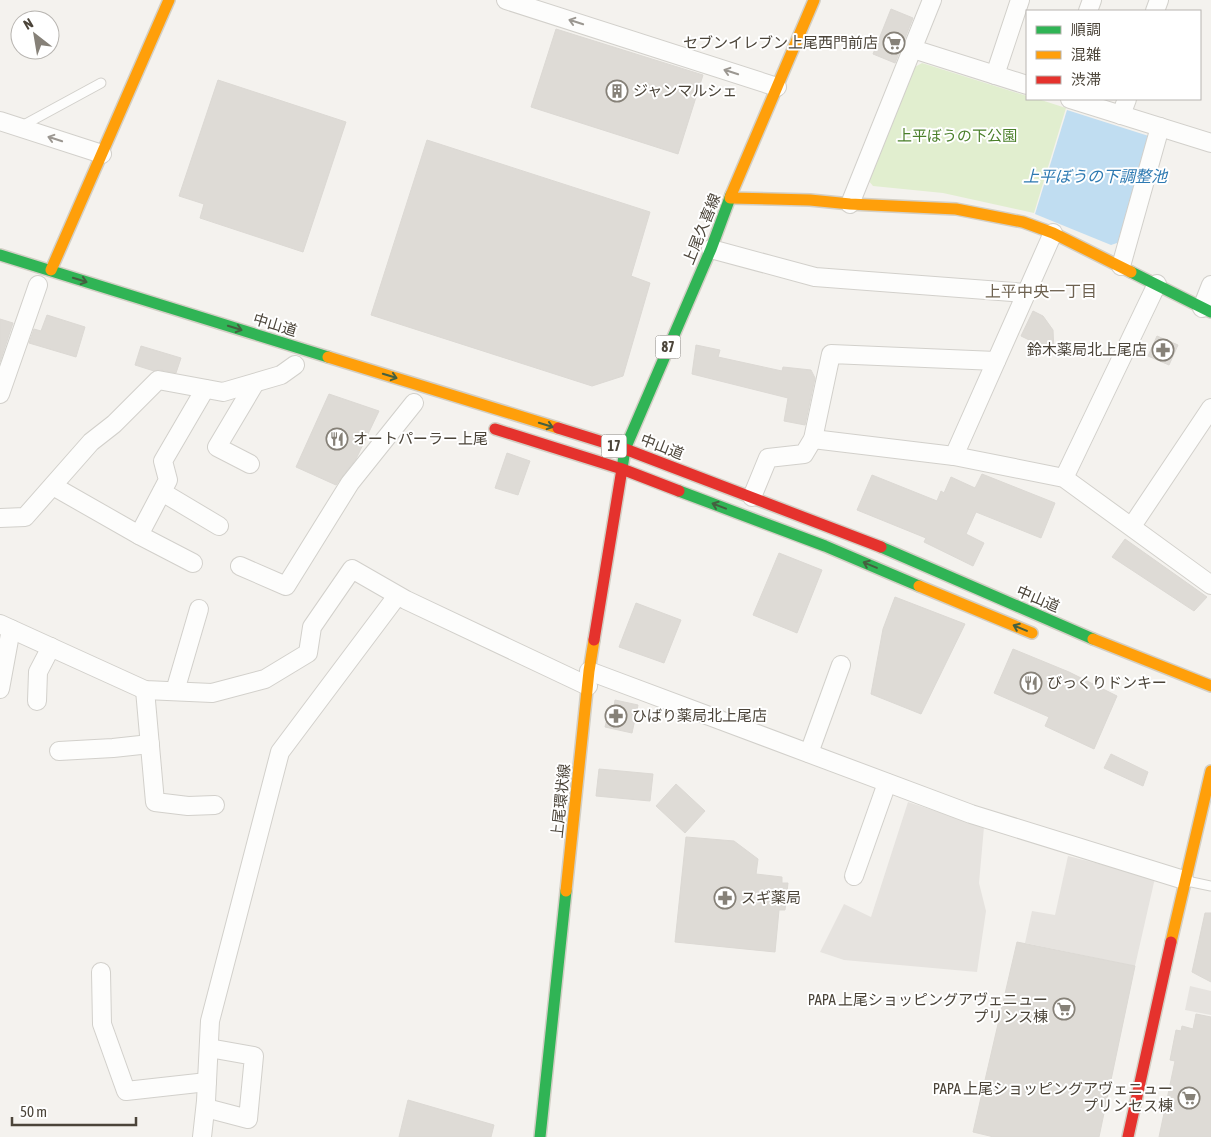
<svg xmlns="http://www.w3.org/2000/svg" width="1211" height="1137" viewBox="0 0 1211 1137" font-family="'Asap Condensed','Noto Sans JP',sans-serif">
<rect width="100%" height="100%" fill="#f4f2ee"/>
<!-- green -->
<polygon fill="#e1eecf" points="922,63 1027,96 1027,99 1038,99 1066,108 1034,213 943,193 873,186 868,180 915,67"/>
<!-- parking -->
<g fill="#e6e3df">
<polygon points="908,802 984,827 979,883 986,911 977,972 844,960 820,952 844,904 871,917"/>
<polygon points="1068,856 1155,878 1135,966 1025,943 1032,911 1055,915"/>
<polygon points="1190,986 1211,991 1211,1015 1185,1010"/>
</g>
<!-- water -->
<polygon fill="#c0ddf1" points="1067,110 1155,138 1123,241 1111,245 1035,214"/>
<!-- building -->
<g fill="#dedbd6" stroke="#dcd9d4">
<polygon points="891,9 913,18 895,63 873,54"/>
<polygon points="556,29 703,75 678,154 531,107"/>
<polygon points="218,80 346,122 303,252 200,218 204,204 179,196"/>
<polygon points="427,140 650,212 631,276 650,283 623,376 592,386 371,315"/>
<polygon points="1033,311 1043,316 1053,330 1054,352 1021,336"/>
<polygon points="47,315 85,327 76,357 29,343 34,329 41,331"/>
<polygon points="0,319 13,323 0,362"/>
<polygon points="1157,336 1178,345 1169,365 1148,356"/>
<polygon points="696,345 720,350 718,357 782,371 783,367 811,370 815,378 805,425 784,421 788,398 692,374"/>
<polygon points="141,346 181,358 176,373 160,370 154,371 135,365"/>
<polygon points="329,394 379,411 356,459 336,485 296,467"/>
<polygon points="507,453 530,461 518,495 495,488"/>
<polygon points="982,474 1055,503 1041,538 976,512 966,534 984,543 973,566 924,542 926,538 857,510 872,475 937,501 941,491 944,493 951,477 975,488"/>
<polygon points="1125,539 1207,597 1194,611 1112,557"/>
<polygon points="779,553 822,570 797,633 753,615"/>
<polygon points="895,597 965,624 921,714 871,694 883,629"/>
<polygon points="636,603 681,620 664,663 619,647"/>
<polygon points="1013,649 1069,672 1117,696 1094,749 1045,726 1049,717 994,693"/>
<polygon points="615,700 638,705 632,733 605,727 610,706 614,707"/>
<polygon points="1111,754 1148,772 1143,786 1104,768"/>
<polygon points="599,769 653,774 650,801 596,796"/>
<polygon points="676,784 705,811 685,833 656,806"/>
<polygon points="686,837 734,841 758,859 756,874 782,877 782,883 788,883 785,910 779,910 775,952 675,942"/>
<polygon points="1205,913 1211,913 1211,982 1192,972"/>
<polygon points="1017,942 1135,966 1099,1137 994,1137 973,1132"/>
<polygon points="1196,1014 1211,1017 1211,1137 1159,1137 1175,1061 1170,1060 1176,1030 1181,1031 1182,1026 1193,1029"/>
<polygon points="408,1100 494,1125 491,1137 399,1137"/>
</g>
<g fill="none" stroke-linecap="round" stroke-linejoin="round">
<!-- lane casing -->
<g stroke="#d2d0cb" stroke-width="11">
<g id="lane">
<polyline points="20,127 101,83"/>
<polyline points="1187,881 1211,886"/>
</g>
</g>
<!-- street casing -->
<g stroke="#d2d0cb" stroke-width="20">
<g id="street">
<polyline points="506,0 777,87"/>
<polyline points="1088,11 1092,0"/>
<polyline points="1155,11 1159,0"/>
<polyline points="913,49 1027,85"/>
<polyline points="995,75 1020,0"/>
<polyline points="1070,99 1211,143"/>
<polyline points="1121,115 1127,99"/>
<polyline points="0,121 102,154"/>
<polyline points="850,204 932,0"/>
<polyline points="711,249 815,277 1026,293"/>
<polyline points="1121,266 1160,127"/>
<polyline points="1202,308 1211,285"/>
<polyline points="0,394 38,285"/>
<polyline points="813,439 954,456 1064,478 1211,585"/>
<polyline points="954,456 1053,233"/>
<polyline points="250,464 217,447 255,383"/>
<polyline points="1064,478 1157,284"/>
<polyline points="53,486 139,535 168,480 163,461 205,389"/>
<polyline points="162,492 219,526"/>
<polyline points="752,497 768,458 804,454 813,439 831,354 996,361"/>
<polyline points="0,518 25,517 91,442 114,424 158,380 223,392 281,375 295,365"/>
<polyline points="1132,526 1211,408"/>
<polyline points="139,535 193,563"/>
<polyline points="240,566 286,586 350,483 414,403"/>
<polyline points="0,624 145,690 212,693 265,679 308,653 312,627 352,569 406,600 588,686"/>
<polyline points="589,671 971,814 1184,880"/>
<polyline points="0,689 11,629"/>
<polyline points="145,690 155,802 188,806 215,805"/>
<polyline points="175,691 199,609"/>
<polyline points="37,701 38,672 51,647"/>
<polyline points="59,751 113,748 150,744"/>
<polyline points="809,753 841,665"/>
<polyline points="854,876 887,783"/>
<polyline points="101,972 102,1024 126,1091 207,1082"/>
<polyline points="206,1108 248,1119 254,1056 209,1048"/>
<polyline points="202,1137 206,1101 210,1021 280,752 397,596"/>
</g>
</g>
<!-- fast casing -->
<g stroke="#d3cfc5" stroke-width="14">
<g id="fast">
<polyline points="0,255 328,357"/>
<polyline points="1131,272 1211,312"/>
<polyline points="622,469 625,449 711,249 731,195"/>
<polyline points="679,491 825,546 919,586"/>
<polyline points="881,547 1093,639"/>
<polyline points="540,1137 566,891"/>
</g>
</g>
<!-- slow casing -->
<g stroke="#d3cfc5" stroke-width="14">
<g id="slow">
<polyline points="731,195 814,0"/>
<polyline points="730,198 810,200 850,204 956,209 1023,222 1053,233 1131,272"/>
<polyline points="51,270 169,0"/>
<polyline points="328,357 558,428"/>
<polyline points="919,586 1032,633"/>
<polyline points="1093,639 1211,686"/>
<polyline points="566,891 589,671 594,640"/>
<polyline points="1171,942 1211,771"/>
</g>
</g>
<!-- jam casing -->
<g stroke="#d3cfc5" stroke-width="14">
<g id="jam">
<polyline points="558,428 625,449 881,547"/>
<polyline points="495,429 622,469 679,491"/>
<polyline points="594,640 622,469"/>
<polyline points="1128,1137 1171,942"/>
</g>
</g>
<!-- lane -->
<use href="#lane" stroke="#fdfdfc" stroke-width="9"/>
<!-- street -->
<use href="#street" stroke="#fdfdfc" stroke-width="18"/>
<!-- fast -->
<use href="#fast" stroke="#30b455" stroke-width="11"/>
<!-- slow -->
<use href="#slow" stroke="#ff9f0a" stroke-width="11"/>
<!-- jam -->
<use href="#jam" stroke="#e5322d" stroke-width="11"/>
</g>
<!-- one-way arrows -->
<defs><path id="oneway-shaft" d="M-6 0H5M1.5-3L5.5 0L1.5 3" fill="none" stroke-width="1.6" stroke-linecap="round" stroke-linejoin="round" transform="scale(1.25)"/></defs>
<g stroke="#9b9791">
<use href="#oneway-shaft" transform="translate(576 22) rotate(-162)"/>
<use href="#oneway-shaft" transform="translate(731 72) rotate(-162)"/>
<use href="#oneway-shaft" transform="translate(55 139) rotate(-162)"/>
</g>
<g stroke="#446040">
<use href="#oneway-shaft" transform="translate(80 280) rotate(17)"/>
<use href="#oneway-shaft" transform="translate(235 328) rotate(17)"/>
<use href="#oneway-shaft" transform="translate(390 376) rotate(17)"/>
<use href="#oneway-shaft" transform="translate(546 425) rotate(17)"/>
<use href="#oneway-shaft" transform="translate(719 506) rotate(-159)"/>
<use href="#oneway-shaft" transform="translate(870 565) rotate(-157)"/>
<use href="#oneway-shaft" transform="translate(1020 628) rotate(-157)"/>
</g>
<!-- icons -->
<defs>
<g id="supermarket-ring" transform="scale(1.125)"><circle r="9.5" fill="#fff" stroke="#868178" stroke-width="1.5"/><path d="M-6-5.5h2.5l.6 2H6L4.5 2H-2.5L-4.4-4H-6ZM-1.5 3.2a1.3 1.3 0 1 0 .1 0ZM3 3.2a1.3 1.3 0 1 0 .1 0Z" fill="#868178"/></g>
<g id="building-ring" transform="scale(1.125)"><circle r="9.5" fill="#fff" stroke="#868178" stroke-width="1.5"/><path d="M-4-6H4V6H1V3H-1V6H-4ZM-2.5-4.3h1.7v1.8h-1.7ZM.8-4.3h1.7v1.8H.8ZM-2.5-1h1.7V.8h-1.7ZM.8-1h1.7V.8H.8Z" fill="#868178"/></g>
<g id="pharmacy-ring" transform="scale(1.125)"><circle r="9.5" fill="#fff" stroke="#868178" stroke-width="1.5"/><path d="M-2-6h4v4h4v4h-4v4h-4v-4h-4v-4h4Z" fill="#868178"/></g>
<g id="restaurant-ring" transform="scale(1.125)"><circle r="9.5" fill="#fff" stroke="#868178" stroke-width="1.5"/><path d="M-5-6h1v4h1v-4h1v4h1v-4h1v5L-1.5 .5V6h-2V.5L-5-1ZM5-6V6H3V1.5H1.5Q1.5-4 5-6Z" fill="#868178"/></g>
</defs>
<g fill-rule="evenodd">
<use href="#supermarket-ring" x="894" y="43"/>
<use href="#building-ring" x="617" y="91"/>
<use href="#pharmacy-ring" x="1163" y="350"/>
<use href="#restaurant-ring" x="337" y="439"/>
<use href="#restaurant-ring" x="1031" y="683"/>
<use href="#pharmacy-ring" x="616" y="716"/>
<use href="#pharmacy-ring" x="725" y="898"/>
<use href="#supermarket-ring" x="1064" y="1009"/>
<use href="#supermarket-ring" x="1189" y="1098"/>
</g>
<g text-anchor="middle" stroke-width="4" stroke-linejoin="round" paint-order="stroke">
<!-- shield labels -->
<g fill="#fff" stroke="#817c74" stroke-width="1">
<rect x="655.5" y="335.5" width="25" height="23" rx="4"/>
<rect x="601.5" y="434.5" width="25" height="23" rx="4"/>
</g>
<g font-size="14" font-weight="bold" fill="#4b4439">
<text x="668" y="352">87</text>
<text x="614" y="451">17</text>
</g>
<!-- poi labels -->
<g font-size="15" fill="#4b4439" stroke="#fff" text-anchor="start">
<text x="878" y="48" text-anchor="end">セブンイレブン上尾西門前店</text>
<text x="633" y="96">ジャンマルシェ</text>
<text x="1147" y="355" text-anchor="end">鈴木薬局北上尾店</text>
<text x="353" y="444">オートパーラー上尾</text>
<text x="1047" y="688">びっくりドンキー</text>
<text x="632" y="721">ひばり薬局北上尾店</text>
<text x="741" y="903">スギ薬局</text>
<text x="1048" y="1005" text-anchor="end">PAPA 上尾ショッピングアヴェニュー<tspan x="1048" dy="17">プリンス棟</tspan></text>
<text x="1173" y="1094" text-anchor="end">PAPA 上尾ショッピングアヴェニュー<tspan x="1173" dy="17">プリンセス棟</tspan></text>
</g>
<!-- park labels -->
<g font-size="15" fill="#4a7f2a" stroke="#fff">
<text x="957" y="141">上平ぼうの下公園</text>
</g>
<!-- street labels -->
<g font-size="15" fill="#4b4439" stroke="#fff">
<text transform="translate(702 229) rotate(-68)" y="5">上尾久喜線</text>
<text transform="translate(275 325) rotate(17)" y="5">中山道</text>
<text transform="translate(662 447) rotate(21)" y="5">中山道</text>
<text transform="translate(1038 599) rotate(23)" y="5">中山道</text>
<text transform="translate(561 801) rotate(-84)" y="5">上尾環状線</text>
</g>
<!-- water labels -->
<g font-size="16" font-style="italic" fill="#2e7ab2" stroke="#fff">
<text x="1095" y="182">上平ぼうの下調整池</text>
</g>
<!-- neighbourhood labels -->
<g font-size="16" fill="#6e6250" stroke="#fff">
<text x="1041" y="297">上平中央一丁目</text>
</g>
</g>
<!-- legend -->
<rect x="1026" y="10" width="175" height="90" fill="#ffffff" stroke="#b7b4b0"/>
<rect x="1036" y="26" width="25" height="8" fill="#30b455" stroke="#b7b4b0"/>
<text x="1071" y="35" font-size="15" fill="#4b4439">順調</text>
<rect x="1036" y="51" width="25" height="8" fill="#ff9f0a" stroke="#b7b4b0"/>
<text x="1071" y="60" font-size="15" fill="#4b4439">混雑</text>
<rect x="1036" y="76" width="25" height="8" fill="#e5322d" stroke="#b7b4b0"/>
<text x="1071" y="85" font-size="15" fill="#4b4439">渋滞</text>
<!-- north arrow -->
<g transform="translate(35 35) rotate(329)"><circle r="24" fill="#ffffff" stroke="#b7b4b0"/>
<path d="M0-4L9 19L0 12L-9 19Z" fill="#868178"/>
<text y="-8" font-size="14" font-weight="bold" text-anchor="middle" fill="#4b4439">N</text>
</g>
<!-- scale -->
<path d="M12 1117v8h124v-8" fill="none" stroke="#4b4439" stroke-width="2.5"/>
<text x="20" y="1117" font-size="15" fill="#4b4439" stroke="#ffffff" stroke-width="4" paint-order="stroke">50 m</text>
</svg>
